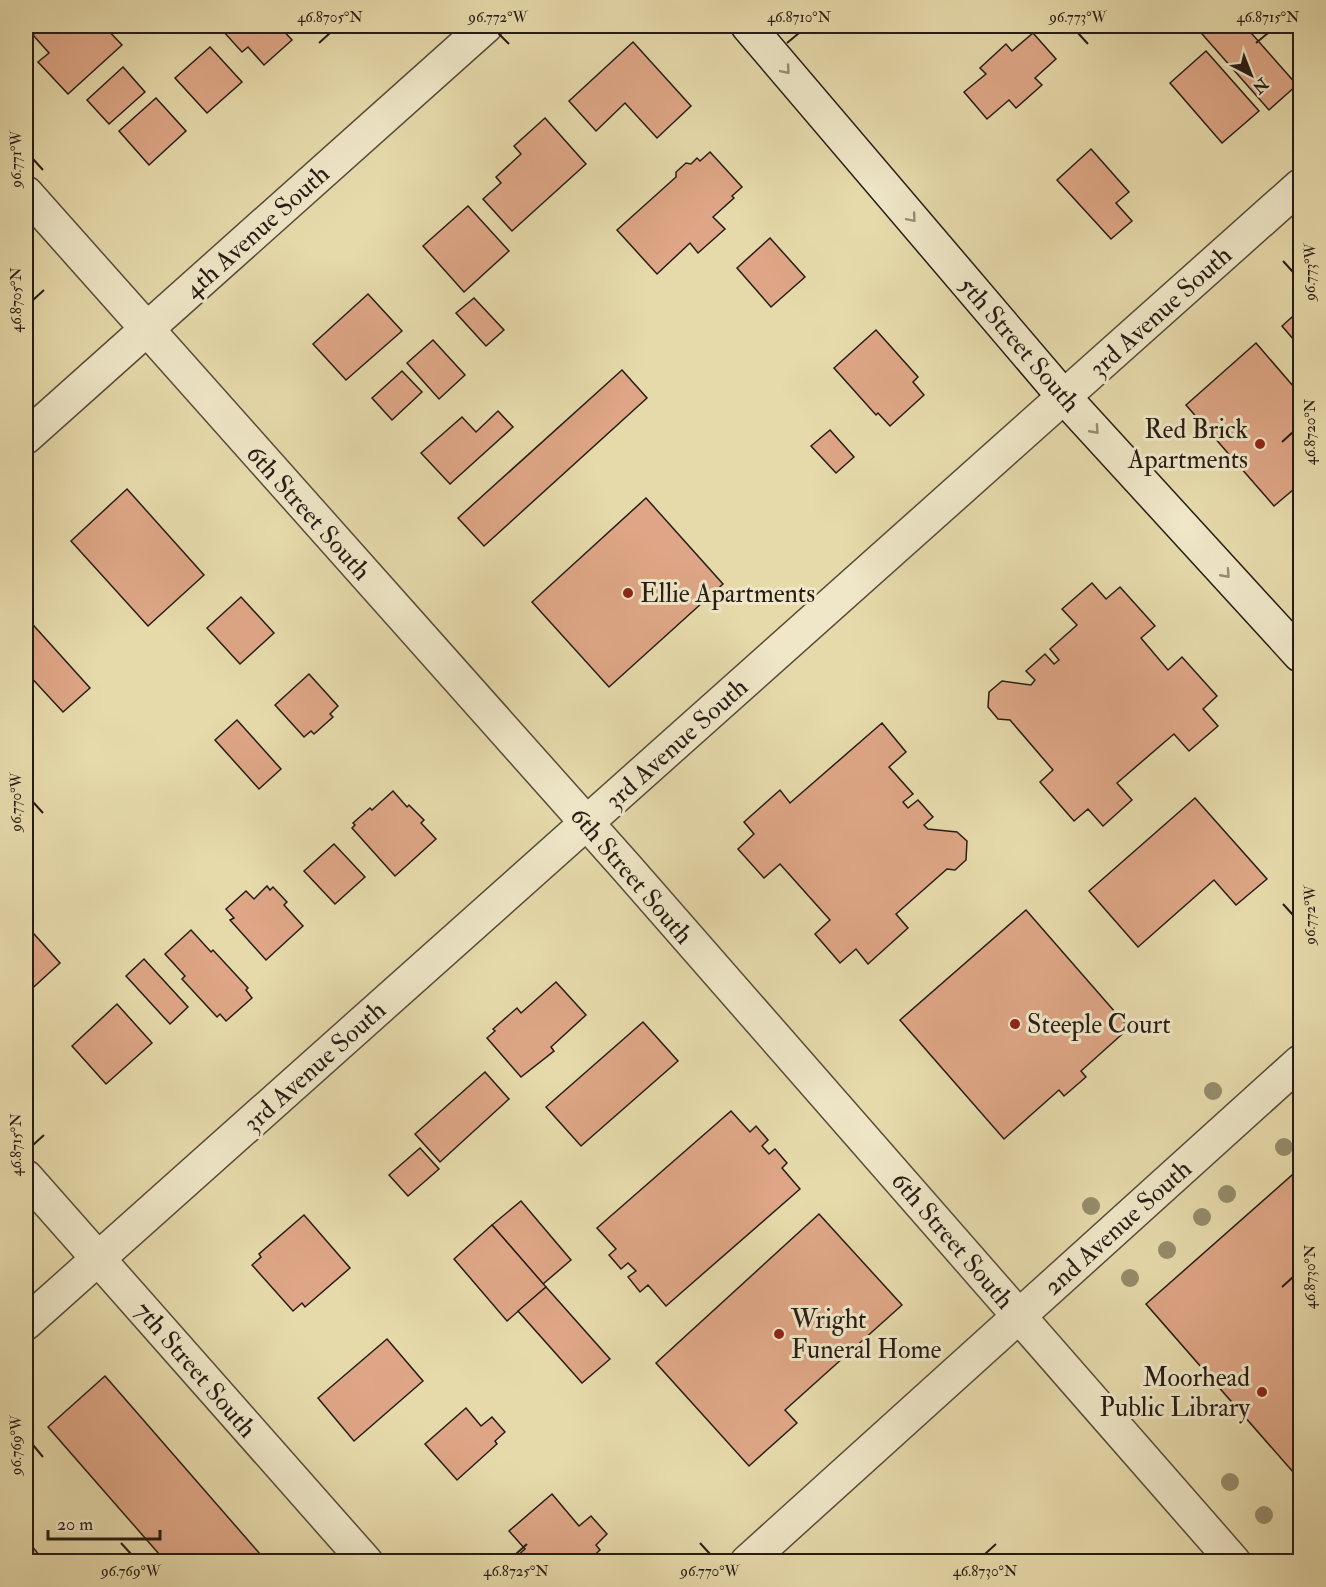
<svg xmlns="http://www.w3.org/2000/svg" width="1326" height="1587" viewBox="0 0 1326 1587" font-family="'IM FELL Double Pica',serif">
<rect width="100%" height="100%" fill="#e6daab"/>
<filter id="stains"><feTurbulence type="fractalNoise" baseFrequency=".00333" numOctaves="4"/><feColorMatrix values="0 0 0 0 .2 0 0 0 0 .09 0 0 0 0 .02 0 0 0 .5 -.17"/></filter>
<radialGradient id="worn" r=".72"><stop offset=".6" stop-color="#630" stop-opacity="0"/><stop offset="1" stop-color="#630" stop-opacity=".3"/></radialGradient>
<!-- building -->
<g fill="#dea686" stroke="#271c15" stroke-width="1.5">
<polygon points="44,26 104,26 122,45 68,94 38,62 49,53 33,35"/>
<polygon points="222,26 279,26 292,40 264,65 248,47 242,52 222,30 225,28"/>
<polygon points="1195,26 1245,26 1297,85 1269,110"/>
<polygon points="1033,33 1056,59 1035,78 1042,85 1016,108 1009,100 987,119 964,92 986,74 980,68 1006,44 1012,51"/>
<polygon points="633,42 691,106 657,138 625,103 596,131 569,101"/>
<polygon points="210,47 242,82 207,113 175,78"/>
<polygon points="1206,51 1259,111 1222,143 1170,83"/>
<polygon points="123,67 145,92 109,124 87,100"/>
<polygon points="156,98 186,131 149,165 119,131"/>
<polygon points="545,118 586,164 512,231 483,199 501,183 496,177 521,154 514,146"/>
<polygon points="1091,149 1129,192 1116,203 1132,221 1111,239 1057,180"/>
<polygon points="710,152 742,187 732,196 734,198 713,217 725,229 698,253 690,243 657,274 617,230 676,177 676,172 686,163 691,164 697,158 700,161"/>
<polygon points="468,206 509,251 464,292 423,246"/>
<polygon points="770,238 805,277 771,307 737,268"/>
<polygon points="368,294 402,331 346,380 313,344"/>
<polygon points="474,298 504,330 486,346 456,313"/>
<polygon points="1300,310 1300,347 1282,326"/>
<polygon points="876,330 918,377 913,382 924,395 890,426 878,413 876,415 834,368"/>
<polygon points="433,340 465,375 439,399 407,363"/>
<polygon points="1256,343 1300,394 1300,484 1274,506 1186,405"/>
<polygon points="622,370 647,398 484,546 458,518"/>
<polygon points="402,371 422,392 392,420 372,398"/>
<polygon points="498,411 513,427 450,484 421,453 462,417 476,432"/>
<polygon points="830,430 854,457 836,473 811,446"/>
<polygon points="127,489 204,575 148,626 71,541"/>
<polygon points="646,498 723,584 609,687 532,602"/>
<polygon points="1092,583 1106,599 1120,587 1155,626 1141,638 1168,670 1182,657 1217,696 1203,709 1218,726 1189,751 1174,734 1117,783 1132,800 1103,826 1088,809 1074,821 1040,782 1053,770 1010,720 998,719 988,707 989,692 1002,681 1031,685 1035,680 1026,671 1045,654 1054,664 1059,660 1050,649 1077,625 1062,609"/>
<polygon points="241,597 274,633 240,664 207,628"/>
<polygon points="26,617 90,688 63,712 26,672"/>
<polygon points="309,674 338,706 330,714 333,717 314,734 311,731 304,737 275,705"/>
<polygon points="237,720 281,769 259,789 215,740"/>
<polygon points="882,723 906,752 889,767 913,794 903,802 908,808 918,800 933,817 924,825 928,829 957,832 967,841 966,860 955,870 947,869 896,914 908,928 868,964 856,949 840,963 815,934 830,920 780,864 764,878 738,849 754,834 744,822 780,790 790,803"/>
<polygon points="393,791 407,807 409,805 424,820 421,823 436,839 395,876 352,828 355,825 353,823 370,808 372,810"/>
<polygon points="1195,798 1267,879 1236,905 1214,880 1138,947 1089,891"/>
<polygon points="334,844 365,877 335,904 304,871"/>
<polygon points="267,886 270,890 273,887 287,902 284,905 303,926 266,960 230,920 234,918 226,909 246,891 254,899"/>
<polygon points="1026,910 1129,1028 1081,1071 1086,1077 1064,1096 1059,1090 1004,1139 900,1020"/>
<polygon points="26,925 60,963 26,994"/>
<polygon points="191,930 211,952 213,950 248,988 246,990 252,998 226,1021 220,1014 217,1017 182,979 185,976 165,954"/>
<polygon points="144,959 188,1007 170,1024 126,976"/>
<polygon points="556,982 586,1015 551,1047 554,1051 521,1077 487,1038 495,1031 493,1029 517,1008 521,1013"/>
<polygon points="117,1004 152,1043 106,1084 72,1046"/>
<polygon points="643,1022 678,1061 581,1146 546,1107"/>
<polygon points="485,1072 509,1099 440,1162 415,1134"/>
<polygon points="731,1111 750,1132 756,1126 768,1140 762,1146 769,1154 775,1149 787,1163 782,1168 800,1189 666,1306 648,1285 640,1292 628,1277 636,1271 628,1263 621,1269 609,1255 616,1249 597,1228"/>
<polygon points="420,1148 439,1169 408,1196 389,1175"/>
<polygon points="1300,1168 1300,1480 1146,1304"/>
<polygon points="521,1201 571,1260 543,1284 492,1225"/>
<polygon points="819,1214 902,1305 785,1410 797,1423 749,1466 656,1363"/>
<polygon points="304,1215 350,1268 305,1307 302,1303 293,1311 252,1265 261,1257 259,1254"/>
<polygon points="492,1225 546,1287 507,1321 454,1259"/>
<polygon points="546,1287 610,1359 582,1383 518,1311"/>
<polygon points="387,1339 423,1381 354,1441 318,1398"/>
<polygon points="105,1376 267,1562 166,1562 48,1427"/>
<polygon points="466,1408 481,1426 492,1417 505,1432 495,1441 497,1444 457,1480 425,1444"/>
<polygon points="552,1494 579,1526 591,1516 607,1534 596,1545 600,1550 587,1562 520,1562 516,1557 525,1549 509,1531"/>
<polygon points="26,1539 45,1562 26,1562"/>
</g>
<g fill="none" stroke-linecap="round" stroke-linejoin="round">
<!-- street casing -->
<g stroke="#574c3a" stroke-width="36">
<g id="street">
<polyline points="26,193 626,867 1234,1562"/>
<polyline points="26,437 486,26"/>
<polyline points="26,1177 366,1562"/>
<polyline points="26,1323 1300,186"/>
<polyline points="747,1562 1300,1062"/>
</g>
</g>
<!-- secondary casing -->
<g stroke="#271c15" stroke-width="36">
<polyline id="secondary" points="748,26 1064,397 1300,655"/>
</g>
<!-- street -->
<use href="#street" stroke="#efe7c8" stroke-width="33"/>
<!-- secondary -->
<use href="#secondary" stroke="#efe7c8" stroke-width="33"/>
</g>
<!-- trees -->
<g fill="#958c6b">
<circle cx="1213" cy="1091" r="9"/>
<circle cx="1284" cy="1147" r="9"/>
<circle cx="1227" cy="1194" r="9"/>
<circle cx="1091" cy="1206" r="9"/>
<circle cx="1202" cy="1217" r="9"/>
<circle cx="1167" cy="1250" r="9"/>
<circle cx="1130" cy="1278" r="9"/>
<circle cx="1230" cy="1482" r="9"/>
<circle cx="1264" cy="1515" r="9"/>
</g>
<!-- one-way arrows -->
<defs><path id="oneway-chevron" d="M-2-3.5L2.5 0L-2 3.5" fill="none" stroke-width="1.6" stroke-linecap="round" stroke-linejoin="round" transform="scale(1.5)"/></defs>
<g stroke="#958c77">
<use href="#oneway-chevron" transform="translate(786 70) rotate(50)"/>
<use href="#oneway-chevron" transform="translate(912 218) rotate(50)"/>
<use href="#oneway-chevron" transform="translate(1095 430) rotate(48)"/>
<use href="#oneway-chevron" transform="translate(1226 574) rotate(48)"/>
</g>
<!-- ticks -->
<path fill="none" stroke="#271c15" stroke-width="2" d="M498 33 509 44M1078 33 1088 44M319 43 330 33M787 43 799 33M1256 43 1268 33M33 159 43 170M1283 261 1293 272M33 300 44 290M1282 442 1293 432M33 802 43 813M1283 904 1293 915M33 1145 44 1135M1282 1287 1293 1277M33 1445 43 1457M121 1543 131 1554M700 1543 710 1554M516 1554 527 1544M985 1554 996 1544"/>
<!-- markers -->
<g fill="#8f2418" stroke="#efe7c8" stroke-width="2">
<circle cx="1260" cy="444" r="6"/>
<circle cx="628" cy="593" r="6"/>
<circle cx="1015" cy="1024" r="6"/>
<circle cx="779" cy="1334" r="6"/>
<circle cx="1262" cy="1392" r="6"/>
</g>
<g text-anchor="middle" stroke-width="6" stroke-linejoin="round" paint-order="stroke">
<!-- street labels -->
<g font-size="26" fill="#271c15" stroke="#efe7c8">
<text transform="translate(256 231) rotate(-42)" y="9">4th Avenue South</text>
<text transform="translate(1160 311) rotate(-42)" y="9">3rd Avenue South</text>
<text transform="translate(1020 344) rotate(49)" y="9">5th Street South</text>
<text transform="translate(309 512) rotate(48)" y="9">6th Street South</text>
<text transform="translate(676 743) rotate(-42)" y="9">3rd Avenue South</text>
<text transform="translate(632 875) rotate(49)" y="9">6th Street South</text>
<text transform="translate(314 1066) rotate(-42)" y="9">3rd Avenue South</text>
<text transform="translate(1117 1227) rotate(-42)" y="9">2nd Avenue South</text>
<text transform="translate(953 1240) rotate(49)" y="9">6th Street South</text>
<text transform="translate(196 1369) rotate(49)" y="9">7th Street South</text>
</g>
<!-- poi labels -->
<g font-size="26" fill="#271c15" stroke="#efe7c8" text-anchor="start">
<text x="1248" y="438" text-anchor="end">Red Brick<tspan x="1248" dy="30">Apartments</tspan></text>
<text x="640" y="602">Ellie Apartments</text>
<text x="1027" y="1033">Steeple Court</text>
<text x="791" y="1328">Wright<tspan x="791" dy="30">Funeral Home</tspan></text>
<text x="1250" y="1386" text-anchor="end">Moorhead<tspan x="1250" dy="30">Public Library</tspan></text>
</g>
</g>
<!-- margin -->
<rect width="1326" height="1587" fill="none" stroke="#e6daab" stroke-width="66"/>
<!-- north arrow -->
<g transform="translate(1251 75) rotate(138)" stroke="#efe7c8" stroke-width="4.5" paint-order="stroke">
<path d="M0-4.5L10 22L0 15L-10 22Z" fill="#271c15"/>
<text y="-9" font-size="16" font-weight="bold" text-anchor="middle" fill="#271c15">N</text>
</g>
<!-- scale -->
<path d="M48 1530v9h112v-9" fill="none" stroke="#271c15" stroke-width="3"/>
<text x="57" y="1530" font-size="18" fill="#271c15" stroke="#efe7c8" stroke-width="4.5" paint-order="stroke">20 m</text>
<rect x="33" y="33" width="1260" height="1521" fill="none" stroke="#271c15" stroke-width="2"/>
<g font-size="15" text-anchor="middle" fill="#271c15">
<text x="330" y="22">46.8705°N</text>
<text x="498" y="22">96.772°W</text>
<text x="799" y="22">46.8710°N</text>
<text x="1078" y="22">96.773°W</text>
<text x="1268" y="22">46.8715°N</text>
<text transform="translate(16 159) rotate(-90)" y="5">96.771°W</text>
<text transform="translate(1310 272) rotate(-90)" y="5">96.773°W</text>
<text transform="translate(16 300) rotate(-90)" y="5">46.8705°N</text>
<text transform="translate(1310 432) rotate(-90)" y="5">46.8720°N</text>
<text transform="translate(16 802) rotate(-90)" y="5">96.770°W</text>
<text transform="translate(1310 915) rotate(-90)" y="5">96.772°W</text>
<text transform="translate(16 1145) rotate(-90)" y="5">46.8715°N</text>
<text transform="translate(1310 1277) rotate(-90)" y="5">46.8730°N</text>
<text transform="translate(16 1445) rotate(-90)" y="5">96.769°W</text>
<text x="131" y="1576">96.769°W</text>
<text x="516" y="1576">46.8725°N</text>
<text x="710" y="1576">96.770°W</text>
<text x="985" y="1576">46.8730°N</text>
</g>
<rect width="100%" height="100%" filter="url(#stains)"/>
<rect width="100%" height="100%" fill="url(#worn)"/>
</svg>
